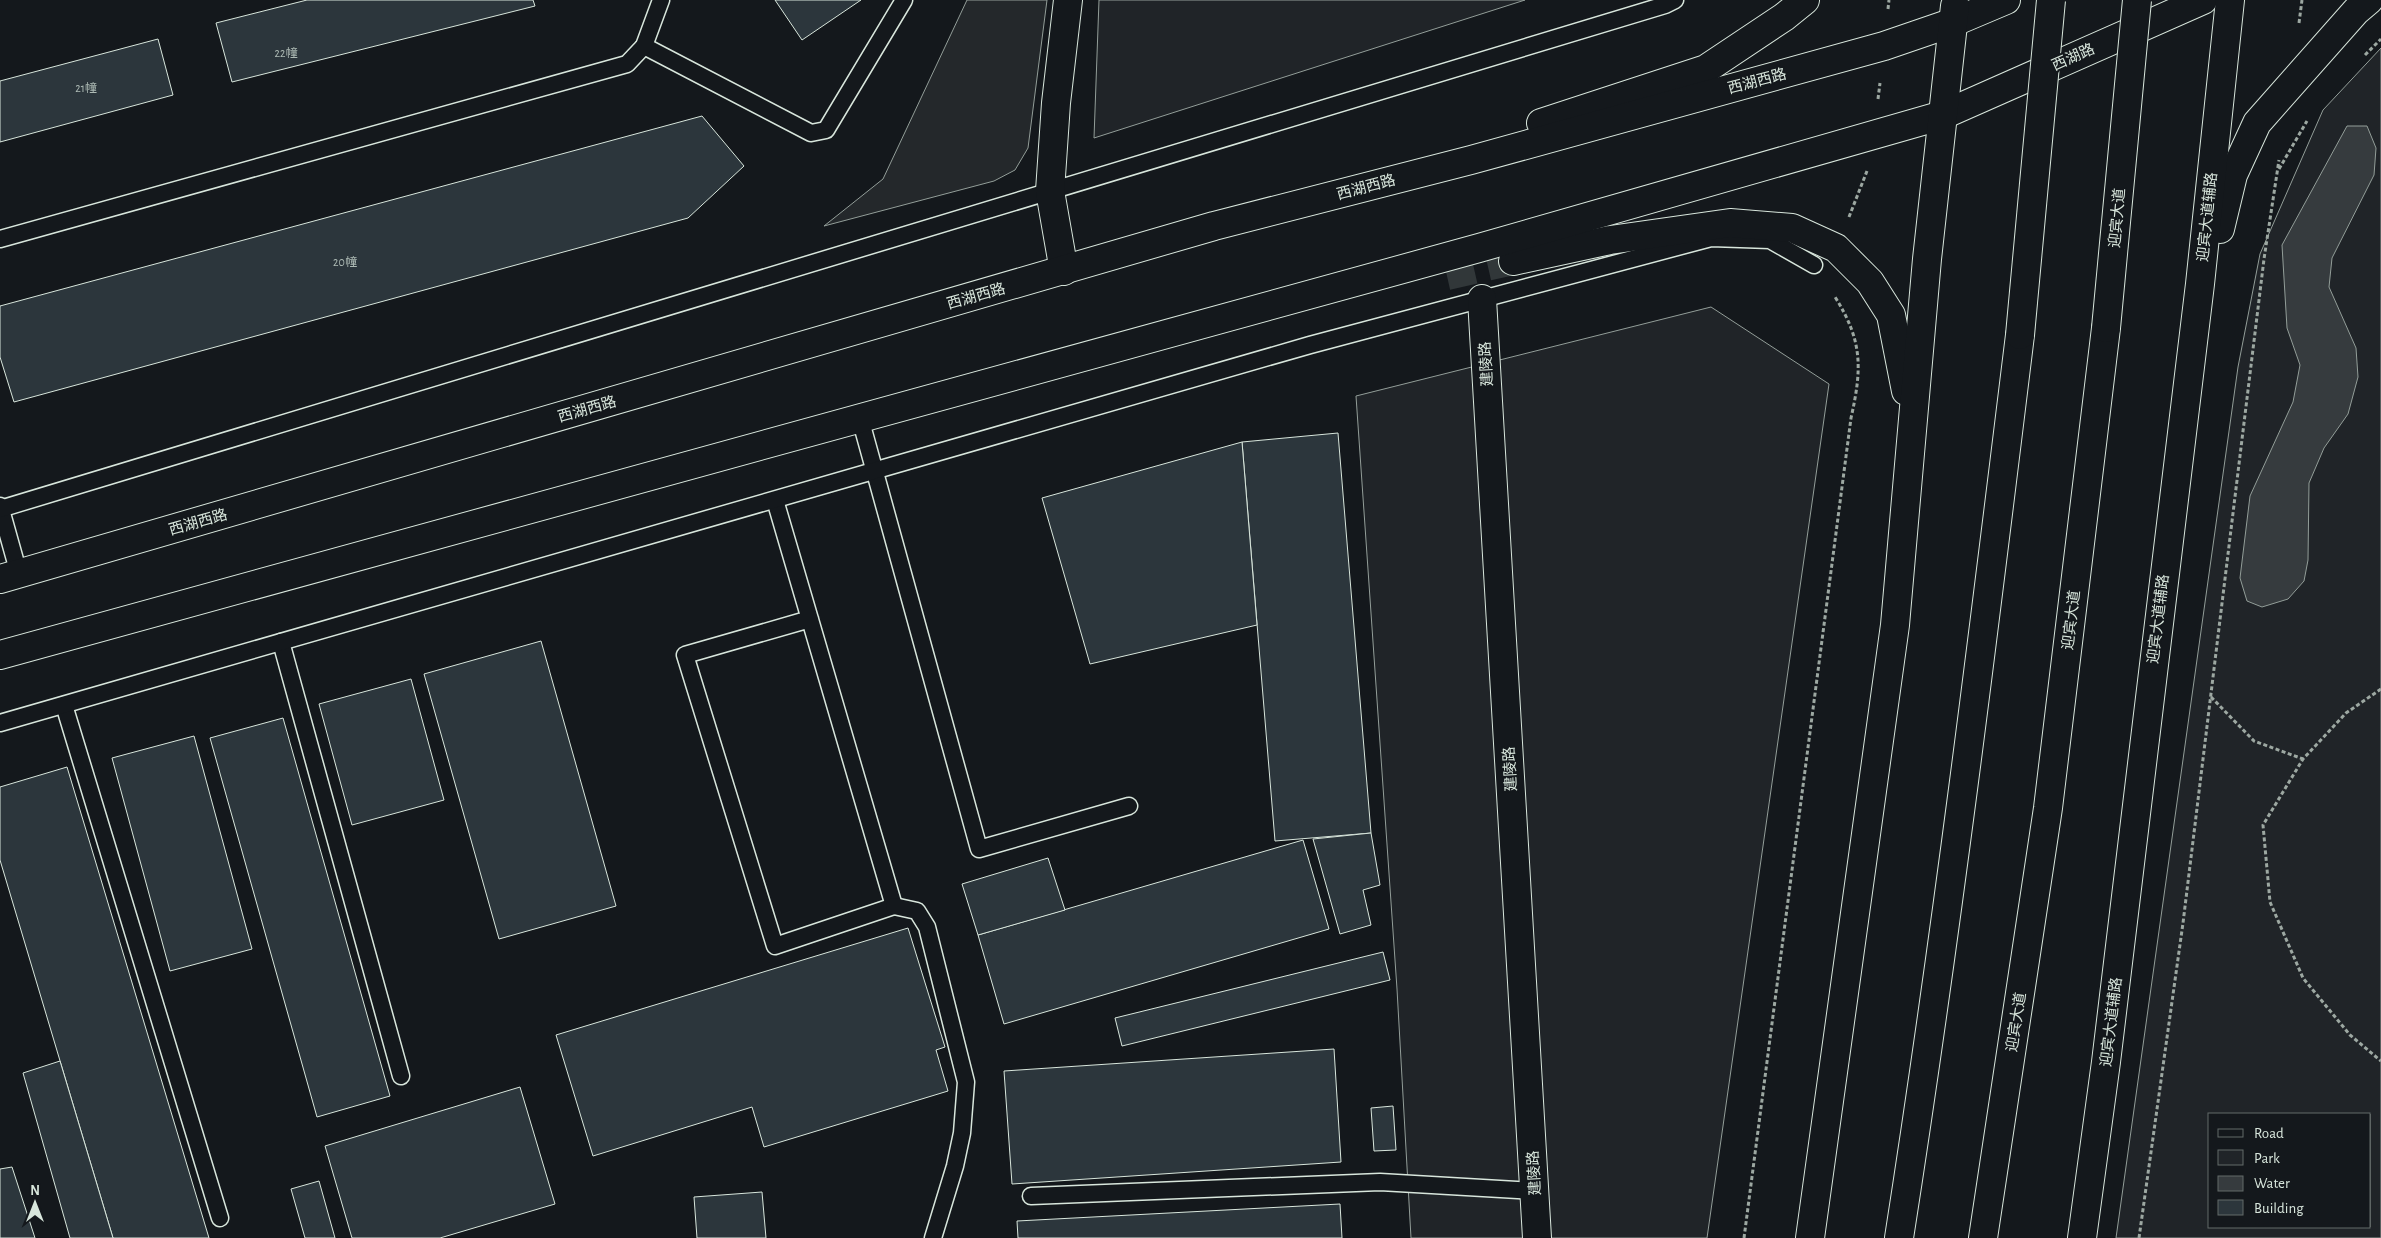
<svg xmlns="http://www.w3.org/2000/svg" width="2381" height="1238" viewBox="0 0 2381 1238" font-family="'Alegreya Sans','Noto Sans SC',sans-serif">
<rect width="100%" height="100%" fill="#14181c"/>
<!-- green -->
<g fill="#202428" stroke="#939e99" fill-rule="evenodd">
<polygon points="1099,0 1525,0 1094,138"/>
<path d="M2381 48V1238H2116L2238 367 2260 254 2323 110ZM2210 1114H2370V1227H2210Z"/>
<polygon points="1711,307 1829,384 1707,1238 1411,1238 1397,989 1356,396"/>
</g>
<!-- parking -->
<polygon fill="#24282b" stroke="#939e99" points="967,0 1047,0 1028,148 1015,170 994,181 824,226 883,179"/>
<!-- water -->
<polygon fill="#363b3e" stroke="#939e99" points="2347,126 2367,126 2376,148 2374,175 2332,258 2329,287 2356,348 2358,377 2348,414 2324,448 2309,483 2308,560 2304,581 2288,599 2262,607 2247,601 2240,578 2250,496 2293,402 2300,365 2287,328 2282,245"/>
<!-- building -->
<g fill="#2c363c" stroke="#d8e6dc">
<polygon points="307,0 533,0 535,6 232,82 216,23"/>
<polygon points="775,0 861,0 802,40"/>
<polygon points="158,39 173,95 0,142 0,81"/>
<polygon points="702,116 744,166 688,218 14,402 0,357 0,306"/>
<polygon points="1338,433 1371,833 1275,841 1242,442"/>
<polygon points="1242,442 1257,625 1090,664 1042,498"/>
<polygon points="541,641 616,906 499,939 424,674"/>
<polygon points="411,679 444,800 352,825 319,704"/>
<polygon points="283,718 390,1096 317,1117 210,738"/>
<polygon points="194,736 252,949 170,971 112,758"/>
<polygon points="67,767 209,1238 113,1238 0,860 0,787"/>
<polygon points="1371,833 1380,885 1363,890 1371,925 1340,934 1313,839"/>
<polygon points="1303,840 1329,929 1004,1024 978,935"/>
<polygon points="1048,858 1065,910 978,935 962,884"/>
<polygon points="908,928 945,1047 936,1050 948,1091 764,1147 752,1107 593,1156 556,1035"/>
<polygon points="1383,952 1390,980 1122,1046 1115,1018"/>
<polygon points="1334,1049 1341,1162 1012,1184 1004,1071"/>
<polygon points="60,1061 113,1238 70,1238 23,1073"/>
<polygon points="520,1087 555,1204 440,1238 352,1238 325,1146"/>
<polygon points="1393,1106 1396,1150 1374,1151 1371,1108"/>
<polygon points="12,1167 35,1238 0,1238 0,1169"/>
<polygon points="319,1181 335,1238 305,1238 291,1189"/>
<polygon points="762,1192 766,1238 697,1238 694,1197"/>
<polygon points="1340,1204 1342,1238 1018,1238 1017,1221"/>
</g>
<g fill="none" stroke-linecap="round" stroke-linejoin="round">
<!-- primary-tunnel -->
<polyline stroke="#313739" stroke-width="28" stroke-dasharray="28 14" stroke-linecap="butt" points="1447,276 1513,261"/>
<!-- service casing -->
<g stroke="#d8e6dc" stroke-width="19">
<g id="service">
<polyline points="644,46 811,133 826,130 904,0"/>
<polyline points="0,239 627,64 644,46 661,0"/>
<polyline points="860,418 979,849 1129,806"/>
<polyline points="775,500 894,906 775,946 685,655 810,619"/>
<polyline points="0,506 19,574"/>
<polyline points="0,509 1665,5 1675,0"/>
<polyline points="281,642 401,1076"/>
<polyline points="64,705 220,1218"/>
<polyline points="0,723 1310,345 1711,238 1770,240 1814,265"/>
<polyline points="894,906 917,911 927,927 966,1082 962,1133 955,1166 933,1238"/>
<polyline points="1031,1196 1380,1182 1535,1191"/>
</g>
</g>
<!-- minor casing -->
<g stroke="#d8e6dc" stroke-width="30">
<g id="minor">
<polyline points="1064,271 1050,191 1056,103 1068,0"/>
<polyline points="1482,299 1537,1238"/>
</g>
</g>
<!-- primary casing -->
<g stroke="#d8e6dc" stroke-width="30">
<g id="primary">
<polyline points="1541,123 1706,69 1784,17 1805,0"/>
<polyline points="2220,229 2233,175 2257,123 2356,11 2369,0"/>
<polyline points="1513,261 1610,240 1730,223 1792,228 1836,248 1870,282 1891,315 1906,391"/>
<polyline points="0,579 1214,226 1471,160 1884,46 1954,22 2006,0"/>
<polyline points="0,655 1479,248 1943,115 2203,0"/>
<polyline points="1810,1238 1895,625 1927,259 1955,6"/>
<polyline points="2082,1238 2106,1062 2200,284 2230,0"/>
</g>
</g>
<!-- trunk casing -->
<g stroke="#d8e6dc" stroke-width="30">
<g id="trunk">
<path d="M1899 1238C1946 938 1983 637 2020 335"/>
<polyline points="1983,1238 2048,808 2106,328"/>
</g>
</g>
<!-- path -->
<g stroke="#9da8a2" stroke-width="3" stroke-dasharray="4 2.5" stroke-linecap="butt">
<polyline points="1888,9 1889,0"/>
<polyline points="2299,23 2302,0"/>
<polyline points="2365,55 2381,39"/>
<polyline points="1878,99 1880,83"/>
<polyline points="2279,169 2307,121"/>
<polyline points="1849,217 1867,171"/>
<polyline points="2381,689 2346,713 2303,759 2263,825 2270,902 2303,978 2350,1035 2381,1061"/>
<polyline points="2211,697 2254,741 2303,759"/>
<path d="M1744 1238 1851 418C1862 369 1863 341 1835 297"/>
<polyline points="2139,1238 2183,923 2264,259 2279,160"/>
</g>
<!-- service -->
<use href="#service" stroke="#14181c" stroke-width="16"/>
<!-- minor -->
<use href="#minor" stroke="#14181c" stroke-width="28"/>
<!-- primary -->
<use href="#primary" stroke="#14181c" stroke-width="28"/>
<!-- trunk -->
<use href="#trunk" stroke="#14181c" stroke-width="28"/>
<!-- trunk-bridge casing -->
<g stroke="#d8e6dc" stroke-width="30" stroke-linecap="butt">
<g id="trunk-bridge">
<polyline points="2106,328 2137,0"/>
<polyline points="2020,335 2051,0"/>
</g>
</g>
<!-- trunk-bridge -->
<use href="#trunk-bridge" stroke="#14181c" stroke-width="28"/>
</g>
<g text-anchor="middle" stroke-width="4" stroke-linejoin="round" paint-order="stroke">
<!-- number labels -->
<g font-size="12" fill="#adbab4">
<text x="286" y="57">22幢</text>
<text x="86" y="92">21幢</text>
<text x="345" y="266">20幢</text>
</g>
<!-- street labels -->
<g font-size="15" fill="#d8e6dc" stroke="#14181c">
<text transform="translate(2073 57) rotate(-24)" y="5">西湖路</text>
<text transform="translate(1757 81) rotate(-15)" y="5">西湖西路</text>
<text transform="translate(1366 187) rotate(-15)" y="5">西湖西路</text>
<text transform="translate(2207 217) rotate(-84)" y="5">迎宾大道辅路</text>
<text transform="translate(2117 218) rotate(-85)" y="5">迎宾大道</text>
<text transform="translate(976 296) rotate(-16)" y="5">西湖西路</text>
<text transform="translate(1486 364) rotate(-93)" y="5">建陵路</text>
<text transform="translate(587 409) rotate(-16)" y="5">西湖西路</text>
<text transform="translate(198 522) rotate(-16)" y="5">西湖西路</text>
<text transform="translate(2158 619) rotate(-83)" y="5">迎宾大道辅路</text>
<text transform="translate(2071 620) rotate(-83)" y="5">迎宾大道</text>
<text transform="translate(1510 769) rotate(-93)" y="5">建陵路</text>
<text transform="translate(2016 1022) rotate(-81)" y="5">迎宾大道</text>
<text transform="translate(2111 1022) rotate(-83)" y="5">迎宾大道辅路</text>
<text transform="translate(1534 1173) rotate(-93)" y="5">建陵路</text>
</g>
</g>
<!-- legend -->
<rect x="2208" y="1113" width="162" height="115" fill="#14181c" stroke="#626a69"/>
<rect x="2218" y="1129" width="25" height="8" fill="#14181c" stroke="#626a69"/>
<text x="2254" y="1138" font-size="15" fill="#d8e6dc">Road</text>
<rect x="2218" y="1150" width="25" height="15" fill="#202428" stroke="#626a69"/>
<text x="2254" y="1163" font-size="15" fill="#d8e6dc">Park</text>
<rect x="2218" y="1176" width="25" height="15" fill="#363b3e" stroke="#626a69"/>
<text x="2254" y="1188" font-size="15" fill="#d8e6dc">Water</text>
<rect x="2218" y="1200" width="25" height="15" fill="#2c363c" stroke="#626a69"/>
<text x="2254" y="1213" font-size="15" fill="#d8e6dc">Building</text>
<!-- north arrow -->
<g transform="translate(35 1203)" stroke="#14181c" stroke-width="4" paint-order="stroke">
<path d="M0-4L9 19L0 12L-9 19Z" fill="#d8e6dc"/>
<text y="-8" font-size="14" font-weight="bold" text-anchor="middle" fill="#d8e6dc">N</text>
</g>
</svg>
